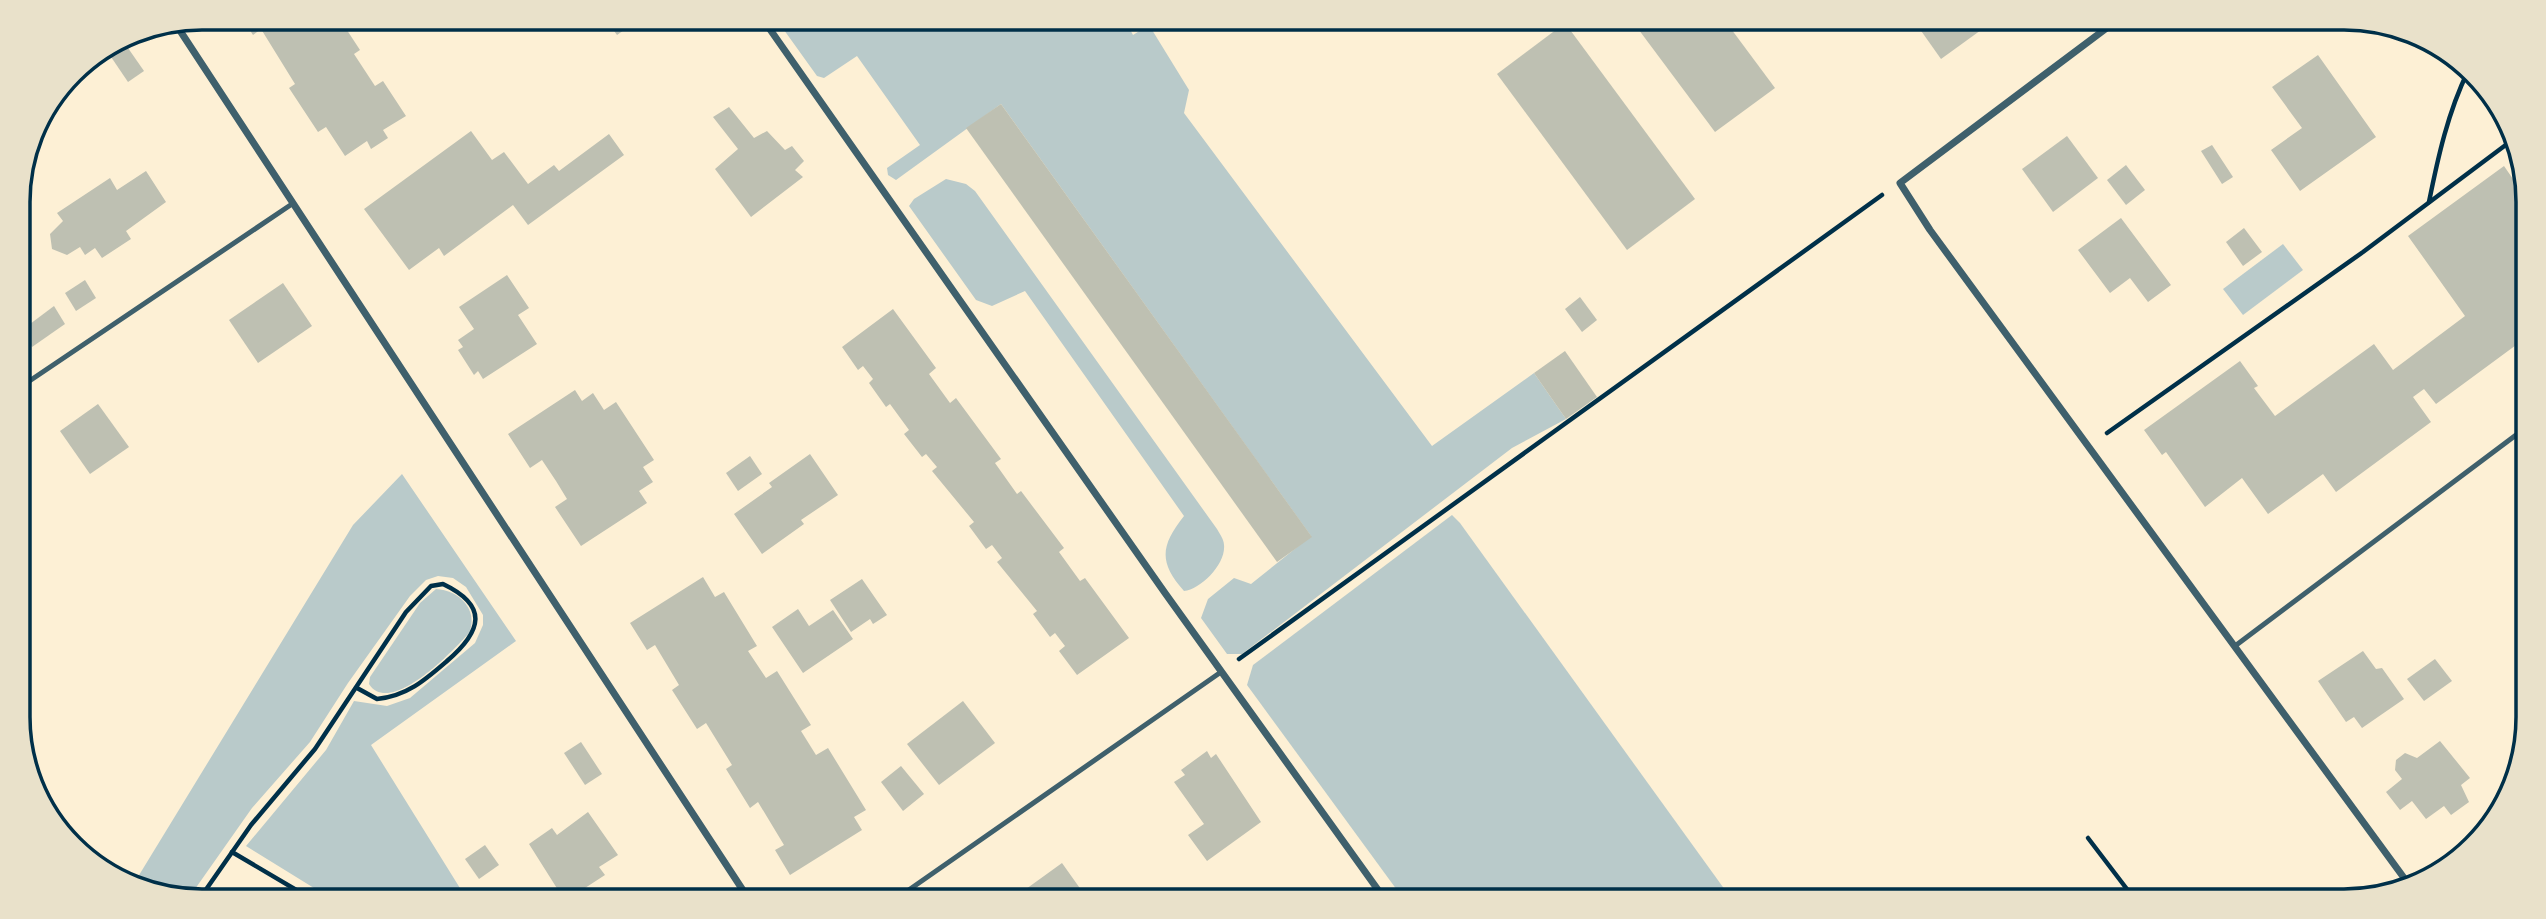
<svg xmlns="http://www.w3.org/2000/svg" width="2546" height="919" viewBox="0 0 2546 919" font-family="'Work Sans',sans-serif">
<rect width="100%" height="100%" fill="#fdf0d5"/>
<!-- green -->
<g fill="#b9caca">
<polygon points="790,18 1124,18 1133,35 1149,25 1189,90 1184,113 1432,446 1534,373 1566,419 1512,448 1242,654 1227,654 1201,618 1208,599 1234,578 1251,584 1311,536 1001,104 896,180 888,175 887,168 920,145 857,56 824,78 817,76 784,30"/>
<path d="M946 179 966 184 975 191 1217 529C1220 534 1224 540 1224 545 1226 564 1201 589 1184 591 1158 562 1161 545 1184 516L1025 291 992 306 976 300 909 206 914 199Z"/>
<polygon points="2283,244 2303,270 2243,315 2223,289"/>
<polygon points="402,474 516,641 371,745 468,901 335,901 246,846 326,750 354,701 387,706 410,698 475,643 483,625 483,615 466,587 453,578 438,576 426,580 410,596 348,683 310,742 252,808 188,899 143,892 133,885 353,525"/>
<polygon points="1452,515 1460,523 1733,901 1405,901 1247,685 1253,665"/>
<path d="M436 589C459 590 479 610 469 633 453 651 390 717 369 684L370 677 420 603Z"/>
</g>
<!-- building -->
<g fill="#bec0b2">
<polygon points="242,18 339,18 360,50 354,54 375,86 383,81 406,116 383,130 388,138 371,149 367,141 345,156 326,127 318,132 289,88 295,84 261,29 253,35"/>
<polygon points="605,18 641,18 617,35"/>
<polygon points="1424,18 1448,18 1432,29"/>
<polygon points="1630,18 1723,18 1775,88 1715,132"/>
<polygon points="1912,18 1982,18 1988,25 1941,59"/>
<polygon points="1565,23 1695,199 1627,250 1497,74"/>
<polygon points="121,38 144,71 128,82 105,48"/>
<polygon points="2318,55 2376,137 2300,191 2271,150 2302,128 2272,87"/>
<polygon points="1001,104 1312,537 1277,562 966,128"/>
<polygon points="729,107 754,138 767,131 785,150 792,146 804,161 795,170 803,177 751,217 715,169 738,149 713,117"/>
<polygon points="471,131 492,160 504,152 528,184 554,165 559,171 609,134 624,155 528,225 513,205 444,256 439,248 409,270 364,209"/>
<polygon points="2067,136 2098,178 2053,212 2022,169"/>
<polygon points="2212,145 2233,177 2222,184 2201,151"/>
<polygon points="2126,165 2145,190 2126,205 2107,180"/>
<polygon points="2504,166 2522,192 2518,195 2527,207 2527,337 2436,404 2424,389 2413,397 2431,422 2336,492 2323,474 2268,514 2242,478 2205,507 2166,452 2162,455 2144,430 2240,361 2258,386 2254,388 2275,416 2374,344 2393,370 2465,316 2408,236"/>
<polygon points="146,171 166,202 126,231 131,239 102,258 95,248 85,255 80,247 67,255 52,249 50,234 63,221 57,213 110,178 117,190"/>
<polygon points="2121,218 2171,285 2148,302 2130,278 2110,293 2078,250"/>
<polygon points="2244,228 2262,252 2243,266 2226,242"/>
<polygon points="507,275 529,308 518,315 537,344 483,379 478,371 474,375 458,350 463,347 458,340 474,329 459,307"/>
<polygon points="85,280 96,298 76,311 65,293"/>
<polygon points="283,283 312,326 258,363 229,320"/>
<polygon points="1580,297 1597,320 1582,332 1565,309"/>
<polygon points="54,306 65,324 32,347 22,330"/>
<polygon points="893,309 936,368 929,374 950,403 956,398 1001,459 995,463 1017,494 1021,491 1064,548 1059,552 1080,581 1085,578 1129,638 1077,675 1059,651 1065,646 1055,633 1050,637 1033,614 1037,611 997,562 1002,558 992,545 986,549 969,526 974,522 932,471 937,467 926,454 922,457 904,434 909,430 890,404 886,407 869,383 873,379 863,366 858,370 842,347"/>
<polygon points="1565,351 1597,397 1566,419 1534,373"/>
<polygon points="575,390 582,401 593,393 604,410 616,402 654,460 643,467 653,482 639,491 647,503 581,546 555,507 567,499 556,481 542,460 530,468 508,434"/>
<polygon points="98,404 129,447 90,474 60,431"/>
<polygon points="810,454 838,495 801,520 804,524 762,554 734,514 772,487 769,483"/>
<polygon points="750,456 762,474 738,491 726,473"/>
<polygon points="703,577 715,597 724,592 757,646 748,651 766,678 777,671 811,725 801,731 816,755 828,748 866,810 854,817 862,830 790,875 775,850 784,845 758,802 750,808 726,769 732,765 706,723 697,729 672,690 679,685 655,645 647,650 630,623"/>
<polygon points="862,579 887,615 873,624 870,619 851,632 830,600"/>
<polygon points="798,609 809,626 833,610 853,639 803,673 772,627"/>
<polygon points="2363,651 2376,669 2382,668 2404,699 2362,728 2354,717 2346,722 2318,681"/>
<polygon points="2435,659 2452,681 2424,701 2407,679"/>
<polygon points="963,701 995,743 939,785 907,744"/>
<polygon points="2440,741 2470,778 2461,785 2469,802 2451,815 2444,806 2426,819 2412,801 2400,810 2386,792 2402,779 2395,770 2396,760 2405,753 2417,758"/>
<polygon points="581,742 602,774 585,785 564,753"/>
<polygon points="1207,751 1211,758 1216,754 1261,822 1207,861 1188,835 1204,824 1174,782 1185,775 1181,770"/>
<polygon points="901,766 924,794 903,811 881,782"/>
<polygon points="588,812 618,855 599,867 605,875 565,901 529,844 552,828 557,835"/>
<polygon points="485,845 499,865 479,879 465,859"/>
<polygon points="1062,863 1089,901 1020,901 1030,894 1026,889"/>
<polygon points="230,889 252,901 223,901"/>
</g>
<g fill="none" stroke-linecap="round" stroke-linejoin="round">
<!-- path -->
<g stroke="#003049" stroke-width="4.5">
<path d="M2429 202C2438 157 2448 112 2468 71"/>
<polyline points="2107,433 2363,252 2511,141"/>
<polyline points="1239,659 1882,195"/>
<polyline points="2088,838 2136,901"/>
<polyline points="232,852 315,901"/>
<path d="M198 901 251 825 315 749 406 612 431 586 443 584C489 606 482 631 447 661 425 680 407 696 377 699L357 688"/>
</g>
<!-- service -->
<g stroke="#3f606c" stroke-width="5">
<polyline points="19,388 292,204"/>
<polyline points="2235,646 2528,426"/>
<polyline points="893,901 1221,672"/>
</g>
<!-- minor -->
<g stroke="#3f606c" stroke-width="7">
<polyline points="762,18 1165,593 1386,901"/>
<polyline points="2120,18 1900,183 1930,230 2407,882"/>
<polyline points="175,23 750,901"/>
</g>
</g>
<!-- crop -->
<path d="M0 0H2546V919H0ZM202 30H2344A172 172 0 0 1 2516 202V717A172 172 0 0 1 2344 889H202A172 172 0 0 1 30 717V202A172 172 0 0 1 202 30Z" fill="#e9e1ca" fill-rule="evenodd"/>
<path fill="none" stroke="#003049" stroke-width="3.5" d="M202 30H2344A172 172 0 0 1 2516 202V717A172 172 0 0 1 2344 889H202A172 172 0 0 1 30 717V202A172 172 0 0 1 202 30Z"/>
</svg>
